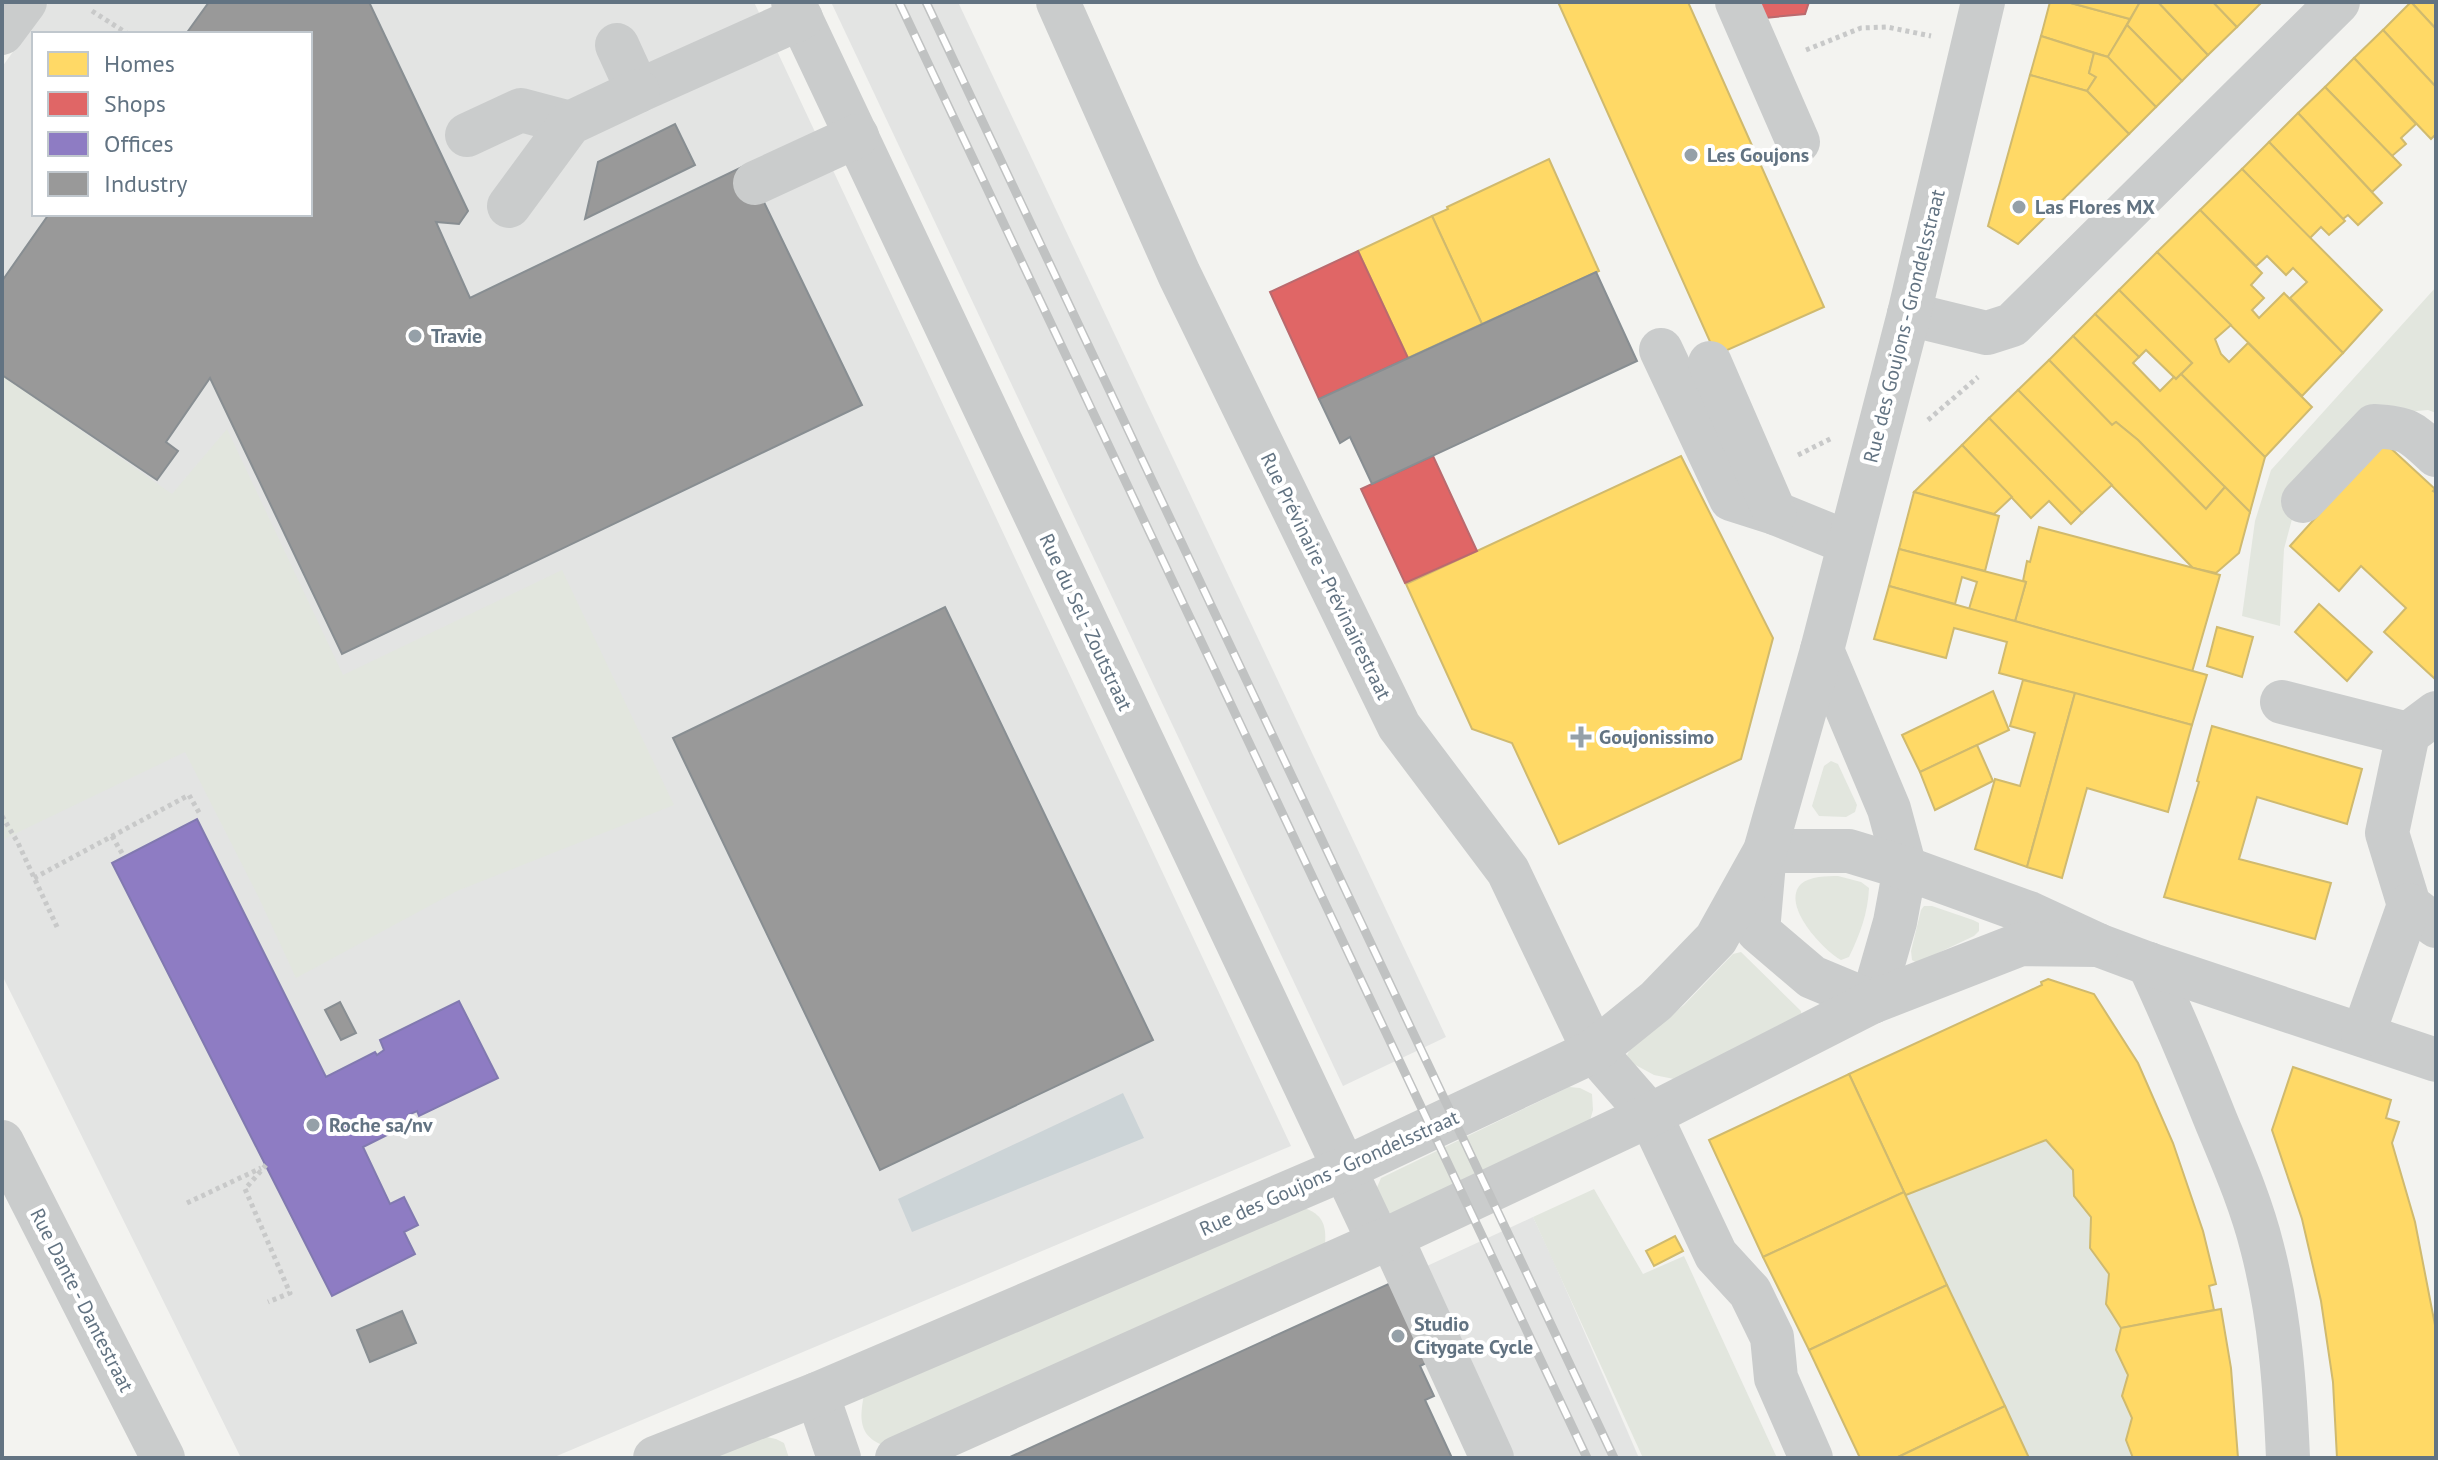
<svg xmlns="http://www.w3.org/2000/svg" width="2438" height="1460" viewBox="0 0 2438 1460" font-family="'PT Sans',sans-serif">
<rect width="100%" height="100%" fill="#f3f3f0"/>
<!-- built -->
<g fill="#e3e4e3" fill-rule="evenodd">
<path d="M49 2H754L1291 1146 552 1458H241L2 975V67ZM34 34H310V214H34Z"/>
<polygon points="831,2 958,2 1446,1037 1343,1086"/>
<polygon points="1533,1217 1554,1262 1639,1458 1508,1458 1427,1266"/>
</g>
<!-- green -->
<g fill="#e2e6de">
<polygon points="2436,287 2436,413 2428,410 2372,415 2306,467 2284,549 2280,626 2242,616 2255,521 2271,470"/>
<polygon points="2,375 172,494 227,429 343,675 562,570 674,805 457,891 296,978 259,898 185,752 2,840"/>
<polygon points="1831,761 1838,764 1857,805 1855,812 1846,817 1819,816 1812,806 1824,766"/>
<path d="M1838 876 1861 882 1869 888C1868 913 1860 934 1849 957L1841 960C1824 951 1780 905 1801 884 1810 876 1827 876 1838 876Z"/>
<polygon points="1924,906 1932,906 1973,920 1979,923 1979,931 1974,936 1917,963 1912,960 1911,951 1921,910"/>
<polygon points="1741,952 1801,1011 1802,1020 1674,1079 1654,1075 1630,1062 1627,1055 1632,1046 1684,1005 1733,954"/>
<polygon points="1569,1087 1580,1088 1592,1094 1593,1110 1589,1124 1394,1216 1383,1208 1375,1192 1381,1178"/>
<polygon points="2046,1140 2073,1170 2074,1196 2091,1217 2090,1248 2109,1274 2106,1304 2121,1328 2132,1418 2133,1458 2029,1458 1906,1195"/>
<polygon points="1594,1189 1643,1274 1684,1256 1777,1458 1643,1458 1533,1217"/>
<path d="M1298 1206C1319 1212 1327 1220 1325 1244L890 1448C861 1439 858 1424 864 1395Z"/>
<polygon points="762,1436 776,1439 784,1443 789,1458 684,1458"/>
</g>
<!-- water -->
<polygon fill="#ccd4d7" points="1123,1093 1144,1138 912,1232 898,1199"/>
<!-- homes -->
<g fill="#ffd966" stroke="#d0ba6e" stroke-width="2">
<polygon points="1558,2 1688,2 1824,307 1716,355"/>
<polygon points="2050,2 2067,2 2130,19 2108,57 2041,36"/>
<polygon points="2067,2 2140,2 2130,19"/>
<polygon points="2140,2 2158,2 2208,55 2182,81 2127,25"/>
<polygon points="2158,2 2213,2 2237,27 2208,55"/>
<polygon points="2213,2 2262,2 2237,27"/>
<polygon points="2411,2 2436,2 2436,29"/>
<polygon points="2411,2 2436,29 2436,87 2383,30"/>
<polygon points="2127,25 2182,81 2156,107 2107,58"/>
<polygon points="2383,30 2436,87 2436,134 2431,139 2354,58"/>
<polygon points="2041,36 2094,53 2089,73 2096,77 2087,91 2030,75"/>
<polygon points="2094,53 2108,57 2156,107 2129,134 2087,91 2096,77 2089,73"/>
<polygon points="2354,58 2416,124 2401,138 2406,144 2392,156 2325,87"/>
<polygon points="2030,75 2087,91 2129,134 2018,244 1988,226"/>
<polygon points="2325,87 2401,165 2372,192 2298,113"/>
<polygon points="2298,113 2382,203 2358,225 2348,215 2343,219 2269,142"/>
<polygon points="2269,142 2345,221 2329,235 2321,227 2310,238 2242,169"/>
<polygon points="1549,159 1599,271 1482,324 1432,216 1448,209 1447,207"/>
<polygon points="2242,169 2382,310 2343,353 2290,298 2307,282 2293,268 2286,275 2267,256 2256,266 2200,210"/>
<polygon points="2200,210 2262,273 2251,285 2264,298 2252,310 2259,318 2284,293 2343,353 2302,396 2157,252"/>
<polygon points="1432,216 1482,324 1408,358 1358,251"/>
<polygon points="2157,252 2231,325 2215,339 2221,354 2229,362 2248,343 2312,407 2265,457 2181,374 2192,363 2119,290"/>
<polygon points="2119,290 2192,363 2176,379 2146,350 2139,357 2095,314"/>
<polygon points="2095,314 2139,357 2133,363 2160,391 2174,377 2176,379 2181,374 2265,457 2250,512 2073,336"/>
<polygon points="2073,336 2225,487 2206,509 2138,440 2116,422 2112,425 2049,360"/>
<polygon points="2049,360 2112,425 2116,422 2138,440 2206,509 2225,487 2250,512 2239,553 2216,573 2193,568 2130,504 2018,390"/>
<polygon points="2018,390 2112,485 2082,513 1989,418"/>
<polygon points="1989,418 2082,513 2071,524 2049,501 2031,518 1962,445"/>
<polygon points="2384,442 2435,489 2433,491 2436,493 2436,676 2434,678 2384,632 2406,608 2361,566 2339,591 2290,546"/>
<polygon points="1962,445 2012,497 1994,514 1914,492"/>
<polygon points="1681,456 1773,638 1741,759 1559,844 1512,743 1472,729 1406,584"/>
<polygon points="1914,492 1999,516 1985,571 1899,549"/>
<polygon points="2039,527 2220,575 2192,672 2015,621 2026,582 2023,581 2027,561 2030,562"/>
<polygon points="1899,549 2026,582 2015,621 1969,609 1977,582 1962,577 1955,604 1889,586"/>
<polygon points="1889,586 2207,675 2192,725 1999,673 2007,642 1954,628 1946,658 1874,639"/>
<polygon points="2319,604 2372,652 2347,681 2295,632"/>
<polygon points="2217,627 2253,637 2242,677 2207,666"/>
<polygon points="2023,680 2075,693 2027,867 1975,849 1995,779 2020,786 2035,733 2010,726"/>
<polygon points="1993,691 2009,730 1920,772 1902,735"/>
<polygon points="2075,693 2192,725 2168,812 2087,788 2062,878 2027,867"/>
<polygon points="2212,726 2362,769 2347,824 2257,797 2239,859 2331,883 2315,939 2164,897 2199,782 2197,781"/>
<polygon points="1977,745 1993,781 1935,810 1920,772"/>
<polygon points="2048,979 2094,994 2138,1063 2173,1143 2203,1231 2216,1284 2209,1286 2214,1310 2121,1328 2106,1304 2109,1274 2090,1248 2091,1217 2074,1196 2073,1170 2046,1140 1906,1195 1904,1192 1849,1074 2042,985 2041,982"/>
<polygon points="2293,1067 2391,1100 2386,1118 2399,1122 2392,1143 2415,1222 2435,1325 2436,1457 2337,1458 2333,1382 2321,1301 2302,1219 2272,1130"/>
<polygon points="1849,1074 1904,1192 1763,1257 1709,1140"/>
<polygon points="1904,1192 1947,1285 1809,1350 1763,1257"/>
<polygon points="1675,1236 1683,1251 1654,1266 1646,1251"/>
<polygon points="1947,1285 2005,1406 1896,1458 1860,1458 1809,1350"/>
<polygon points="2221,1309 2231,1368 2238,1458 2133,1458 2126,1440 2132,1418 2122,1396 2128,1375 2116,1350 2121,1328"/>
<polygon points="2005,1406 2029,1458 1896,1458"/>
</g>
<!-- shops -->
<g fill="#e06666" stroke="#ba6a6e" stroke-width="2">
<polygon points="1759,2 1809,2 1805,14 1753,19"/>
<polygon points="1358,251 1408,358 1319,399 1270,292"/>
<polygon points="1433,456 1477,551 1405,583 1361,489"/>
</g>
<!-- offices -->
<polygon fill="#8e7cc3" stroke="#8179b0" stroke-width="2" points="197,819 326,1077 375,1052 377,1055 384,1050 380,1040 459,1001 498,1078 419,1116 417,1111 408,1115 411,1123 363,1147 390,1204 404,1197 418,1225 404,1232 415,1254 332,1296 112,863"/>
<!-- industry -->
<g fill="#999" stroke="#888e92" stroke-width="2">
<polygon points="209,2 369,2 468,211 459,224 436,222 470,298 746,165 862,405 342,654 210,378 166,442 178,451 157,480 2,375 2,281 49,214 310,214 310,34 186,34"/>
<polygon points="675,124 695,165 585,219 598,162"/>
<polygon points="1596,272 1637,361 1372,484 1350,437 1340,443 1319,399"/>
<polygon points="945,607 1153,1040 880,1170 673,738"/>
<polygon points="340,1002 356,1033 341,1040 325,1010"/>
<polygon points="1395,1281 1430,1361 1420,1366 1434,1396 1425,1400 1452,1458 1008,1458"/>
<polygon points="402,1311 416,1343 370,1362 357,1330"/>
</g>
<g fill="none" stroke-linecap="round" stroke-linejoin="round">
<!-- path -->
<g stroke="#c8c9c9" stroke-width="5" stroke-dasharray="4 4" stroke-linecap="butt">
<polyline points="92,11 128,34"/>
<polyline points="1806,50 1861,28 1887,27 1931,36"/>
<polyline points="1928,420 1978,377"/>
<polyline points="1798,455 1832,438"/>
<polyline points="2,816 18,843 58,929"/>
<polyline points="112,836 123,855"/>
<polyline points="34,878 189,795 201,816"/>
<polyline points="266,1165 245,1189 290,1293 268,1302"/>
<polyline points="187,1203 261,1168"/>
</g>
<!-- minor -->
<g stroke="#cacccc" stroke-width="44">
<polyline points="793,2 1379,1242"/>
<polyline points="1058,2 1179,274 1399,726 1508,871 1594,1051 1650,1115 1716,1255 1750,1292 1772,1337 1776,1378 1811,1458"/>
<polyline points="1737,2 1798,142"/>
<polyline points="2,33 25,2"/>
<polyline points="617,45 638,91 801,18"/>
<polyline points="467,135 521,110 570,123"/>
<polyline points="755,183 857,136"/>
<polyline points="509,206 570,123 638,91"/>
<polyline points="1909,314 1987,333 2012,325 2338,2"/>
<polyline points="1661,350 1731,499 1775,513 1849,543"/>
<polyline points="1710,363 1775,513"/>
<path d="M2303 501 2374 426C2409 428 2411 432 2436 455"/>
<polyline points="1822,650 1889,809 1905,868 1895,922 1872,1002"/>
<polyline points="2282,702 2408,734"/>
<polyline points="2436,713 2408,734 2387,833 2409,905 2436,926"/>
<path d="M2149 964C2173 1016 2195 1068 2216 1121 2233 1162 2251 1203 2262 1247 2280 1316 2285 1387 2288 1458"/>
<polyline points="1872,1002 1812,977 1758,931 1765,851 1849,851 1905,868 2029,913 2098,945 2149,964 2436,1060"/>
<polyline points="2363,1035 2409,905"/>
<polyline points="2,1142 163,1458"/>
<polyline points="1391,1237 1492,1458"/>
<polyline points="817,1394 839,1458"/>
<polyline points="655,1458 817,1394 1346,1168 1594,1051 1656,1001 1716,939 1765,851 1822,650 1909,314 1983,2"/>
<polyline points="897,1458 1391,1237 1650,1115 1872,1002 2021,944 2098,945"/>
</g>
<!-- rail casing -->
<g stroke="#c0c2c2" stroke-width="9">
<g id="rail">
<polyline points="899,2 1587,1458"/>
<polyline points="926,2 1614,1458"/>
</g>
</g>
<!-- rail -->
<use href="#rail" stroke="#fff" stroke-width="6" stroke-dasharray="18" stroke-linecap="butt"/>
</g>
<!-- markers -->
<g fill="#95a0a8" stroke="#fff" stroke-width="3">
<circle cx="1691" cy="155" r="8"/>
<circle cx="2019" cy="207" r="8"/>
<circle cx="415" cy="336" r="8"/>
<path d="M1577 725h8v8h8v8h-8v8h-8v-8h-8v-8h8z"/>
<circle cx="313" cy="1125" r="8"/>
<circle cx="1398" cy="1336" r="8"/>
</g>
<g text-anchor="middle" stroke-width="8" stroke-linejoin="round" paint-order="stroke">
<!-- poi labels -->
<g font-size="20" font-weight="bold" fill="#627382" stroke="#fff" text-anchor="start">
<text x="1707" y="162">Les Goujons</text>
<text x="2035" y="214">Las Flores MX</text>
<text x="431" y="343">Travie</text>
<text x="1599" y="744">Goujonissimo</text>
<text x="329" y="1132">Roche sa/nv</text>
<text x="1414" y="1331">Studio<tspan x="1414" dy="23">Citygate Cycle</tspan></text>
</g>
<!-- street labels -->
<g font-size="20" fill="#627382" stroke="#fff">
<text transform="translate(1904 326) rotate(-76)" y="7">Rue des Goujons - Grondelsstraat</text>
<text transform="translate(1326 576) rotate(64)" y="7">Rue Prévinaire - Prévinairestraat</text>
<text transform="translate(1086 622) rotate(65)" y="7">Rue du Sel - Zoutstraat</text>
<text transform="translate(1329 1173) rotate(-24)" y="7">Rue des Goujons - Grondelsstraat</text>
<text transform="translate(82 1300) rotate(63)" y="7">Rue Dante - Dantestraat</text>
</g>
</g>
<!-- border -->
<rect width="2438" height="1460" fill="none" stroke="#627382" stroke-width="8"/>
<!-- legend -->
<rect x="32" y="32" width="280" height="184" fill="#ffffff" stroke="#c0c7cd" stroke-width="2"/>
<rect x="48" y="52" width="40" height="24" fill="#ffd966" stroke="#c0c7cd" stroke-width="2"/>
<text x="104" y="72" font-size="24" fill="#627382">Homes</text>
<rect x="48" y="92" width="40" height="24" fill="#e06666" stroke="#c0c7cd" stroke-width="2"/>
<text x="104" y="112" font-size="24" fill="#627382">Shops</text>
<rect x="48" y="132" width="40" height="24" fill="#8e7cc3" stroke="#c0c7cd" stroke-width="2"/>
<text x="104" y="152" font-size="24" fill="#627382">Offices</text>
<rect x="48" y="172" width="40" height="24" fill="#999999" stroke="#c0c7cd" stroke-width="2"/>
<text x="104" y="192" font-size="24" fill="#627382">Industry</text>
</svg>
